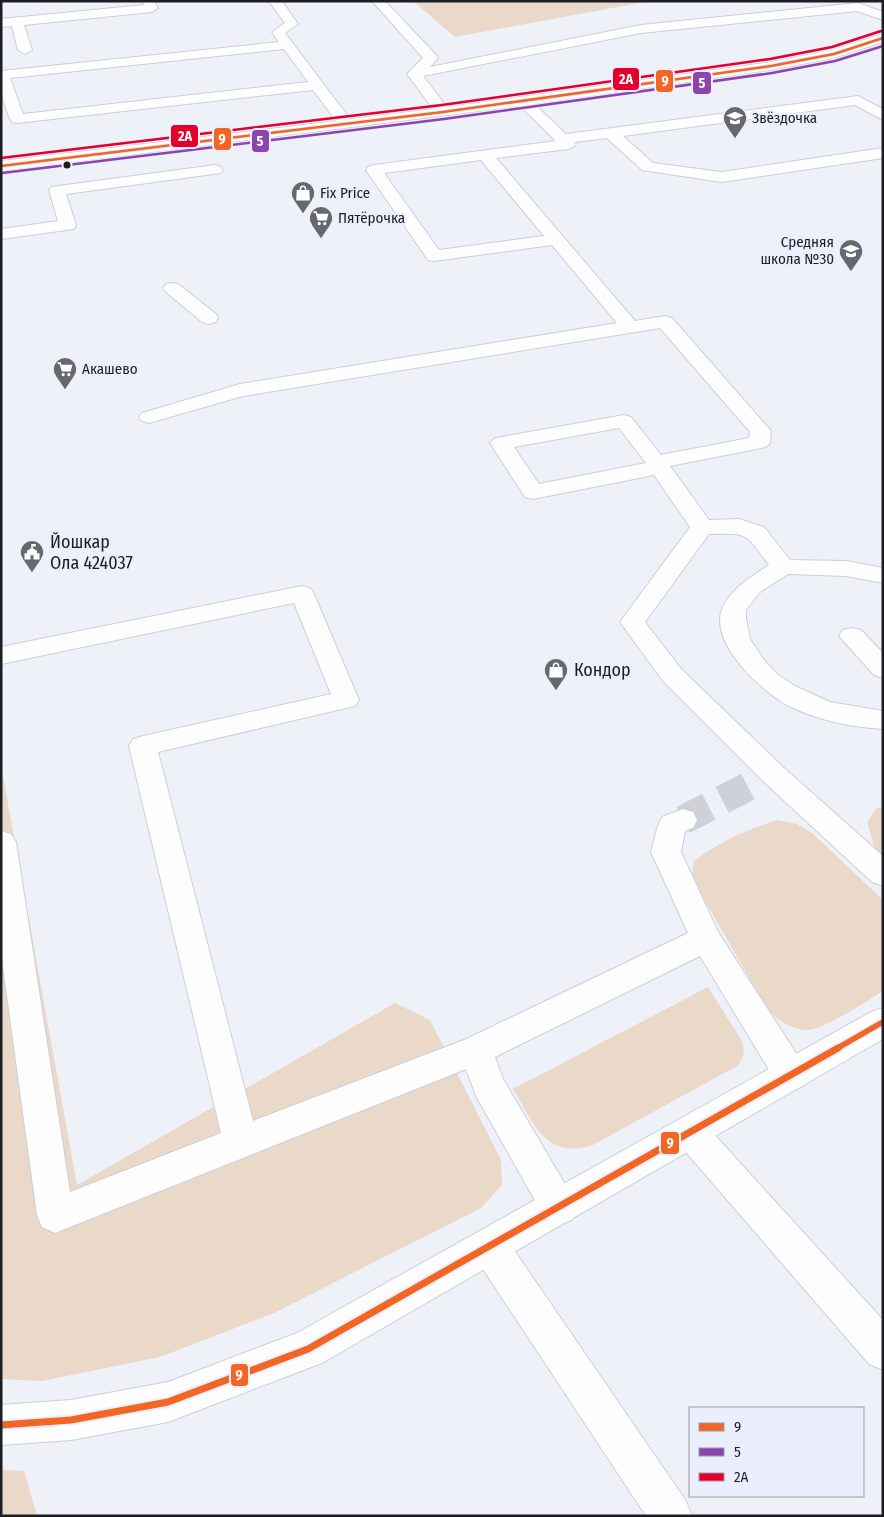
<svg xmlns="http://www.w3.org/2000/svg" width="884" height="1517" viewBox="0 0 884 1517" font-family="'Fira Sans Condensed',sans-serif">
<rect width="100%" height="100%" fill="#eff1f9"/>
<!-- green -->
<g fill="#ead9c9">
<polygon points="413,1 650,1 455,37"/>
<polygon points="1,765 77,1185 395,1003 430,1020 501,1160 502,1185 481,1208 274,1313 160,1357 42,1381 1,1379"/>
<polygon points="883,806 883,857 874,846 867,822 876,809"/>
<path d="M778 820 797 824 812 833 883 900V991C867 1001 824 1030 807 1030 792 1030 779 1020 769 1012L702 896 692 873 694 861C718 843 749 828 778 820Z"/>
<path d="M708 987 742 1041 744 1054 739 1065 591 1146C543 1158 535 1124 513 1089Z"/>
<polygon points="1,1470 24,1471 37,1516 1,1516"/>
</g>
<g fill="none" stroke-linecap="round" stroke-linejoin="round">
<!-- minor-tunnel -->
<polyline stroke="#cfd1d9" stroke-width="29" stroke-dasharray="29 15" stroke-linecap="butt" points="683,820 753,784"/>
<!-- minor casing -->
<g stroke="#cdcfd6" stroke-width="2">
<g id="minor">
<polygon points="142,1 154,1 158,8 152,12 24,25 32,50 25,54 18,50 12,26 1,27 1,19 144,5"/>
<path d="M269 1H282L298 24 285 33 350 119 433 109 407 74 423 58 372 1H385L436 55 438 58 430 67 641 25 858 3 883 12V20L857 11 641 33 423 76 447 107 771 62 831 50 883 34V42L834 58 771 70 534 104 566 134 858 96 883 109V120L855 105 623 136 653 163 722 172 883 148V158L722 182 642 170 607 138 574 142 576 144 573 147 568 149 496 158 635 321 665 316 672 318 771 431 770 443 766 447 670 466 709 520 739 519 764 527 790 560 846 561 883 568V583L846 576 788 574 760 592 746 610V619L750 639 764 660 778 675 795 686 830 702 883 711V729C852 727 821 721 793 708 765 695 709 645 722 609 729 590 753 575 769 565 745 533 750 533 709 534L645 622 681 669 783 767 883 856V886L872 882 763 781 663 681 620 622 690 527 654 475 533 499 525 497 490 443 494 439 501 437 624 415 631 417 661 455 749 438 750 432 660 328 243 396 156 421 149 423 142 421 139 417 142 413 240 384 617 323 552 245 434 261 428 260 366 170 368 167 374 165 556 141 520 106 1 171V161L336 121 313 90 17 123 12 122 10 119 1 94V71L279 42 272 32 285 23ZM284 49 308 82 23 114 10 78ZM481 160 544 236 439 250 384 173ZM619 428 646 463 539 484 514 447Z"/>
<polygon points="215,165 221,167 223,170 221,173 66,194 76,225 74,229 1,239 1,229 58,221 49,190 51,187"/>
<polygon points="172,283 178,284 216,314 218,318 216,322 209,324 202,322 166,292 163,288 166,284"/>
<polygon points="302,586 311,589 314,594 359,700 355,706 158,752 253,1121 464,1040 688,933 651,852 658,825 662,817 683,809 693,812 697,820 693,828 685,831 681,852 718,932 803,1064 808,1075 803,1086 791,1090 779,1086 700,956 495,1057 503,1079 572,1196 577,1208 572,1220 559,1225 546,1220 476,1096 466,1069 55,1233 42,1227 37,1215 1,952 1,831 11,834 16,842 70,1192 221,1133 129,746 133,739 143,736 331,694 294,603 1,664 1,647"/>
<polygon points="852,628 861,630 883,653 883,678 874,675 839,636 843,630"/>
<polygon points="690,1116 702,1121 883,1320 883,1370 869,1364 678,1143 673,1132 678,1121"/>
<polygon points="490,1229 503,1234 686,1501 692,1516 646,1516 477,1260 471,1247 477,1234"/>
</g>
</g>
<!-- major casing -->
<g stroke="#cdcfd6" stroke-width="2">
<polygon id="major" points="883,1008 883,1039 322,1363 168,1422 71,1440 1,1445 1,1405 71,1400 168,1382 297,1333 871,1012"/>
</g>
<!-- minor -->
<use href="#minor" fill="#fdfdfe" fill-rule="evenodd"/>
<!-- major -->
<use href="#major" fill="#fdfdfe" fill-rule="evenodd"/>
<!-- bus-1-far2 casing -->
<g stroke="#ebeffd" stroke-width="4.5">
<polyline id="bus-1-far2" points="1,166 443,112 771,66 834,54 883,38"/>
</g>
<!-- bus-1-far1 casing -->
<g stroke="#ebeffd" stroke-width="9">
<polyline id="bus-1-far1" points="836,1049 883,1022"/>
</g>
<!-- bus-1 casing -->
<g stroke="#ebeffd" stroke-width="11">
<polyline id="bus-1" points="1,1425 71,1420 168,1402 308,1349 838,1048"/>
</g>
<!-- bus-2 casing -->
<g stroke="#ebeffd" stroke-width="4.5">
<polyline id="bus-2" points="2,173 444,119 772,73 835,61 883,46"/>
</g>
<!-- bus-3 casing -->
<g stroke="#ebeffd" stroke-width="4.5">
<polyline id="bus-3" points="1,158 442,105 770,59 832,47 881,31"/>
</g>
<!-- bus-1-far2 -->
<use href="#bus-1-far2" stroke="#f26522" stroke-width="2.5"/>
<!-- bus-1-far1 -->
<use href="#bus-1-far1" stroke="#f26522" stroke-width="5.5"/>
<!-- bus-1 -->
<use href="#bus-1" stroke="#f26522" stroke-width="7"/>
<!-- bus-2 -->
<use href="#bus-2" stroke="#8e44ad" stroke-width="2.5"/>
<!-- bus-3 -->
<use href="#bus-3" stroke="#e4002b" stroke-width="2.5"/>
</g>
<!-- icons -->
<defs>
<g id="school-pin" transform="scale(1.25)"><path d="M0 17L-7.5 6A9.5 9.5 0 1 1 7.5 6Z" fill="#66686f" stroke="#ebeffd"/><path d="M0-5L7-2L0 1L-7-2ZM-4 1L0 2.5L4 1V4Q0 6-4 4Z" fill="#fff"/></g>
<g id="shop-pin" transform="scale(1.25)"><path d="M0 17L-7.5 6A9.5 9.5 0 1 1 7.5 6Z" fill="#66686f" stroke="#ebeffd"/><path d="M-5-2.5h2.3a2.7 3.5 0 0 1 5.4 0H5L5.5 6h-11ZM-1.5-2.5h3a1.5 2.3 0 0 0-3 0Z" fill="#fff"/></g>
<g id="supermarket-pin" transform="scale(1.25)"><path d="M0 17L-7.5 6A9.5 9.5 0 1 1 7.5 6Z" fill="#66686f" stroke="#ebeffd"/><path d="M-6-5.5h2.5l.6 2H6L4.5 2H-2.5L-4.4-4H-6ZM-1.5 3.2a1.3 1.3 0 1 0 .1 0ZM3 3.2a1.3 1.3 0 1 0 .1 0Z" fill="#fff"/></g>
<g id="civic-pin" transform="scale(1.25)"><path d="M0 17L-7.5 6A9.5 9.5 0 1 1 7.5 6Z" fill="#66686f" stroke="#ebeffd"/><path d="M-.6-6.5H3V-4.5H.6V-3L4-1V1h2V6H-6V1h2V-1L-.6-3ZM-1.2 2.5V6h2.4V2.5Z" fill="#fff"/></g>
</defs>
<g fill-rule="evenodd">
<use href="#school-pin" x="735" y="118"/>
<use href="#shop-pin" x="303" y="193"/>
<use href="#supermarket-pin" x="321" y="218"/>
<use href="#school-pin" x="851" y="251"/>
<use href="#supermarket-pin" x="65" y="369"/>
<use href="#civic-pin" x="32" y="552"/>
<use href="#shop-pin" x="556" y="670"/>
</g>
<!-- markers -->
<circle fill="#1c1e24" stroke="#ebeffd" stroke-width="2" cx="67" cy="165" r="4.5"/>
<g text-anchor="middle" stroke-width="5" stroke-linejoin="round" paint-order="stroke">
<!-- far-poi labels -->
<g font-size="15" fill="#1c1e24" stroke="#ebeffd" text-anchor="start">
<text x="752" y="123">Звёздочка</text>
<text x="320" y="198">Fix Price</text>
<text x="338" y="223">Пятёрочка</text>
<text x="834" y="247" text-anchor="end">Средняя<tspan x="834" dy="17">школа №30</tspan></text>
<text x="82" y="374">Акашево</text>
</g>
<!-- poi labels -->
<g font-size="18" fill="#1c1e24" stroke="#ebeffd" text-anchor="start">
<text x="50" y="548">Йошкар<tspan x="50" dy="21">Ола 424037</tspan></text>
<text x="574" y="676">Кондор</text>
</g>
</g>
<g stroke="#ebeffd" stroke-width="2">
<rect x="612" y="67" width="28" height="24" rx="5" fill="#e4002b"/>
<rect x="655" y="69" width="19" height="24" rx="5" fill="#f26522"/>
<rect x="692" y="71" width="20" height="24" rx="5" fill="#8e44ad"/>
<rect x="170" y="124" width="29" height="24" rx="5" fill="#e4002b"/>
<rect x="213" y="127" width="19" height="24" rx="5" fill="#f26522"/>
<rect x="251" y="129" width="19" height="24" rx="5" fill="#8e44ad"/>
<rect x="660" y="1131" width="20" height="24" rx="5" fill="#f26522"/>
<rect x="230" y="1363" width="19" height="24" rx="5" fill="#f26522"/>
</g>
<g font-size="14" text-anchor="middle" font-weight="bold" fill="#fff">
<text x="626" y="84">2А</text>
<text x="665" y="86">9</text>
<text x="702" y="88">5</text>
<text x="185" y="141">2А</text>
<text x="222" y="144">9</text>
<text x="260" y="146">5</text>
<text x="670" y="1148">9</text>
<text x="239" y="1380">9</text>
</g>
<!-- border -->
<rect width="884" height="1517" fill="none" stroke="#1c1e24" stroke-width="5"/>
<!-- legend -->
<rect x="689" y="1407" width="175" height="90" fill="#ebeffd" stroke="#989ba6"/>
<rect x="699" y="1423" width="25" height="8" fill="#f26522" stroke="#989ba6"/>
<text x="734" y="1432" font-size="15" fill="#1c1e24">9</text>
<rect x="699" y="1448" width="25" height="8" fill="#8e44ad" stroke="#989ba6"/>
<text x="734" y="1457" font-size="15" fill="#1c1e24">5</text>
<rect x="699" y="1473" width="25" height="8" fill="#e4002b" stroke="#989ba6"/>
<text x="734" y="1482" font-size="15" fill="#1c1e24">2А</text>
</svg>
